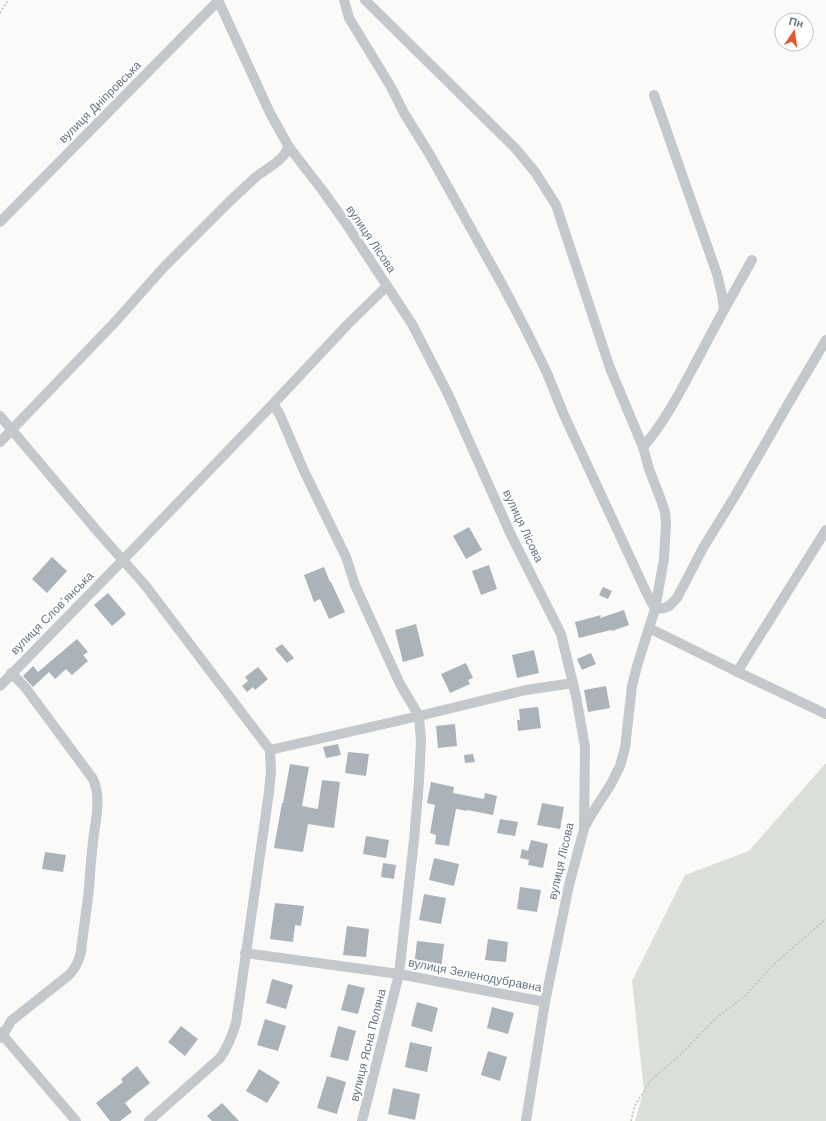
<svg xmlns="http://www.w3.org/2000/svg" width="826" height="1121" viewBox="0 0 826 1121" font-family="Arial,sans-serif">
<rect width="100%" height="100%" fill="#fafaf8"/>
<!-- green -->
<polygon fill="#dadfd7" points="825,764 826,764 826,1121 635,1121 644,1090 632,981 685,875 749,851"/>
<!-- building -->
<g fill="#aab3b9">
<polygon points="469,527 482,550 466,559 453,536"/>
<polygon points="52,557 67,571 47,593 32,579"/>
<polygon points="489,565 497,589 481,595 472,571"/>
<polygon points="324,567 330,582 331,582 345,612 329,619 320,599 314,602 304,575"/>
<polygon points="603,587 612,591 608,599 599,595"/>
<polygon points="108,593 126,614 112,626 94,605"/>
<polygon points="624,610 629,625 612,631 611,630 579,638 575,622 601,615 600,618"/>
<polygon points="416,624 424,656 403,662 395,630"/>
<polygon points="77,639 88,652 83,655 88,661 72,675 66,669 55,679 49,672 33,687 23,676 33,666 38,672"/>
<polygon points="282,644 294,658 287,663 275,649"/>
<polygon points="534,650 539,673 517,678 512,655"/>
<polygon points="591,653 596,664 582,670 577,659"/>
<polygon points="466,663 473,678 468,680 470,684 450,693 441,674"/>
<polygon points="258,667 268,679 255,690 253,687 247,692 242,686 248,681 245,677"/>
<polygon points="606,686 610,708 588,712 584,690"/>
<polygon points="538,707 541,728 518,731 517,720 520,720 519,709"/>
<polygon points="455,724 457,746 438,748 436,726"/>
<polygon points="338,744 341,755 326,758 323,747"/>
<polygon points="348,752 369,754 366,776 345,773"/>
<polygon points="473,754 475,762 465,763 464,755"/>
<polygon points="290,764 309,767 302,806 317,809 318,808 322,780 340,782 334,828 308,824 303,852 274,848 282,803 283,803"/>
<polygon points="431,782 454,787 453,793 484,799 485,793 497,796 493,815 467,810 467,811 456,809 449,846 435,844 436,835 430,833 435,805 427,803"/>
<polygon points="542,803 564,807 560,829 537,825"/>
<polygon points="500,819 518,822 515,836 497,833"/>
<polygon points="366,836 389,840 386,858 363,854"/>
<polygon points="531,840 548,844 543,868 528,865 529,860 520,858 522,849 528,851"/>
<polygon points="45,852 66,855 63,872 42,869"/>
<polygon points="434,858 459,864 454,886 429,880"/>
<polygon points="383,863 396,865 394,879 381,877"/>
<polygon points="520,887 541,890 537,912 517,909"/>
<polygon points="424,894 446,898 441,924 419,920"/>
<polygon points="275,903 304,906 301,926 295,925 293,942 270,939"/>
<polygon points="347,926 369,929 366,957 343,955"/>
<polygon points="488,939 508,942 506,962 485,960"/>
<polygon points="417,941 444,944 441,970 414,967"/>
<polygon points="272,979 293,985 286,1009 266,1003"/>
<polygon points="348,984 365,988 358,1014 341,1010"/>
<polygon points="417,1002 438,1008 432,1032 411,1026"/>
<polygon points="492,1007 514,1013 508,1034 487,1028"/>
<polygon points="265,1019 286,1026 278,1051 257,1045"/>
<polygon points="181,1026 198,1039 185,1056 168,1042"/>
<polygon points="338,1026 356,1031 348,1061 330,1057"/>
<polygon points="410,1042 432,1047 427,1072 405,1067"/>
<polygon points="488,1051 507,1057 500,1081 481,1075"/>
<polygon points="137,1066 150,1083 125,1103 132,1112 120,1121 110,1121 96,1103 123,1082 121,1079"/>
<polygon points="259,1069 280,1082 267,1103 246,1091"/>
<polygon points="327,1076 346,1082 337,1114 317,1108"/>
<polygon points="393,1088 420,1094 415,1120 388,1114"/>
<polygon points="222,1103 239,1121 212,1121 207,1116"/>
</g>
<g fill="none" stroke-linecap="round" stroke-linejoin="round">
<!-- path -->
<g stroke="#bbbfc2" stroke-width="1.5" stroke-dasharray="2 2" stroke-linecap="butt">
<polyline points="0,13 8,0"/>
<polyline points="631,1121 635,1105 651,1080 678,1057 715,1019 747,994 773,965 826,919"/>
</g>
<!-- minor -->
<g stroke="#c3c8cc" stroke-width="10">
<polyline points="218,0 270,113 289,147 323,191 347,225 412,324 448,394 511,535 561,634 576,696 585,747 584,829 569,885 545,1002 526,1121"/>
<polyline points="344,0 349,18 391,87 404,113 430,155 503,286 526,330 547,373 564,415 648,596 655,609 664,608 669,606 677,598 703,548 735,496 791,399 826,340"/>
<polyline points="365,0 515,148 535,172 556,205 610,368 643,447 649,469 661,500 665,512 666,524 664,559 655,609 637,666 632,686 625,748 620,766 611,784 595,809 585,826"/>
<polyline points="654,95 717,274 722,295 724,310"/>
<polyline points="0,222 218,1"/>
<path d="M0 416 98 532 145 585 264 742 270 750 271 772 269 792 236 1023C232 1036 228 1047 220 1058L149 1121"/>
<polyline points="0,442 116,321 164,267 231,200 257,176 277,162 284,155 289,147"/>
<path d="M643 447C668 418 684 384 702 351 718 320 735 290 752 260"/>
<polyline points="649,628 742,674 826,714"/>
<polyline points="737,672 826,530"/>
<polyline points="0,686 123,560 273,404"/>
<polyline points="270,750 419,716 526,690 573,683"/>
<polyline points="245,953 399,974 545,1002"/>
<polyline points="0,1032 76,1121"/>
<path d="M0 1038 3 1035 11 1021 69 975C76 968 79 961 81 952 83 931 87 909 89 888 90 873 91 857 93 842 95 821 102 799 93 779L25 687 11 673"/>
<polyline points="362,1121 399,974 414,840 419,781 421,741 419,716 400,684 355,585 346,557 304,471 280,415 273,404 348,324 387,286"/>
</g>
</g>
<g text-anchor="middle" stroke-width="4" stroke-linejoin="round" paint-order="stroke">
<!-- street labels -->
<g font-size="12" fill="#657683" stroke="#fff">
<text transform="translate(100 102) rotate(-45)" y="4">вулиця Дніпровська</text>
<text transform="translate(371 239) rotate(56)" y="4">вулиця Лісова</text>
<text transform="translate(523 526) rotate(65)" y="4">вулиця Лісова</text>
<text transform="translate(52 613) rotate(-45)" y="4">вулиця Словʼянська</text>
<text transform="translate(561 861) rotate(-77)" y="4">вулиця Лісова</text>
<text transform="translate(475 975) rotate(11)" y="4">вулиця Зеленодубравна</text>
<text transform="translate(368 1045) rotate(-76)" y="4">вулиця Ясна Поляна</text>
</g>
</g>
<!-- north arrow -->
<g transform="translate(794 32) rotate(13)"><circle r="19" fill="#ffffff" stroke="#c1c8cd"/>
<path d="M0-3L7 15L0 10L-7 15Z" fill="#e4572e"/>
<text y="-6" font-size="11" font-weight="bold" text-anchor="middle" fill="#657683">Пн</text>
</g>
</svg>
